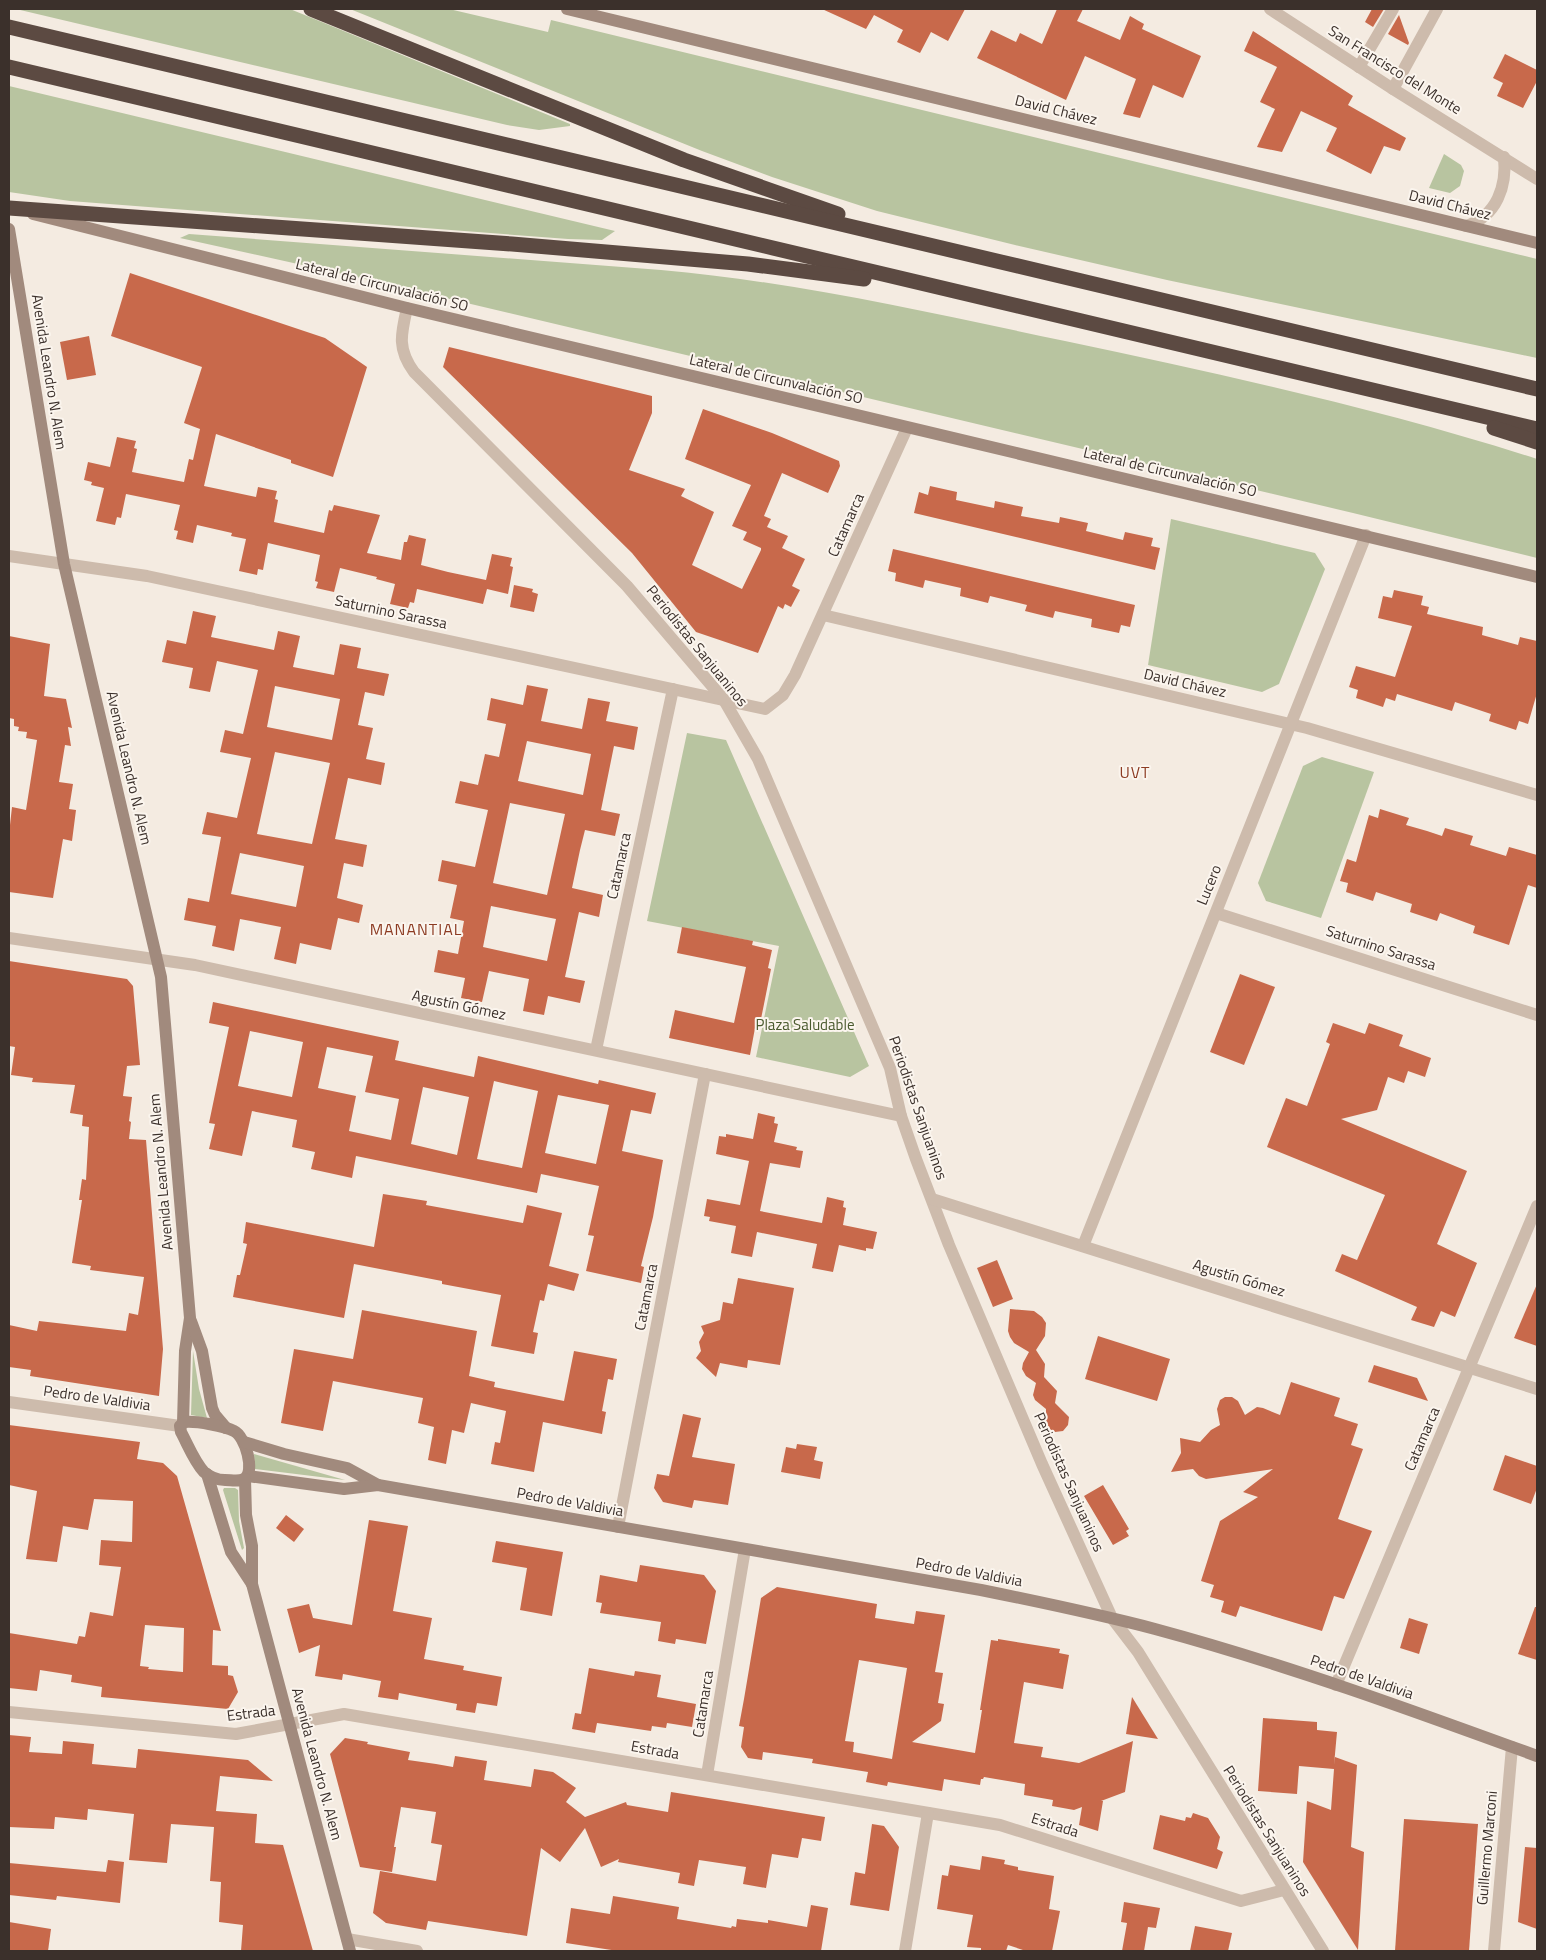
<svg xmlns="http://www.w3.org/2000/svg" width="1546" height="1960" viewBox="0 0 1546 1960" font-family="'Titillium Web',sans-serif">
<rect width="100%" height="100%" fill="#f4ebe1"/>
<!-- green -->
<g fill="#b8c4a0">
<polygon points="16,9 290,9 570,124 570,126 539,130 507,125"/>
<polygon points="350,9 449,9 548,32 551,20 1537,259 1537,358 1167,280 1015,245 877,211 772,177 702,151"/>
<polygon points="9,86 615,231 602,240 568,239 70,201 9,192"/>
<polygon points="1444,154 1461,165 1464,171 1460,186 1450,193 1429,188"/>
<path d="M189 234 661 270C797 282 931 313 1065 341 1224 375 1382 409 1537 459V558L1353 513 361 278 180 238Z"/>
<polygon points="1171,519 1315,553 1325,569 1279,684 1262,692 1148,665"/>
<polygon points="687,733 726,740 869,1066 850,1077 756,1057 779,946 647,921"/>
<polygon points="1322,757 1374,772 1321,918 1266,901 1258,883 1303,766"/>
<polygon points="193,1351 199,1389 207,1418 191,1415"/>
<polygon points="254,1454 345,1480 255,1469"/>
<polygon points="224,1488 235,1488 238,1490 239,1521 244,1548 242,1550 223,1490"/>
</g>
<!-- building -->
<g fill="#c8694b" fill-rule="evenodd">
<polygon points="822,9 965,9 948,41 931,32 920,53 897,42 903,30 874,15 866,29"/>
<polygon points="1057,9 1083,9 1077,21 1120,40 1130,16 1144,24 1142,29 1201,56 1183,98 1153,85 1140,118 1123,114 1136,79 1085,56 1066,100 977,58 991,30 1016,42 1020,33 1042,44"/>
<polygon points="1372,9 1384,9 1373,27 1365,22"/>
<polygon points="1399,15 1409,43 1408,45 1388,34"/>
<polygon points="1253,31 1353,96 1348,105 1406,138 1400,151 1384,146 1371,174 1326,151 1337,128 1301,111 1282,152 1257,147 1275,109 1260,102 1277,67 1244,51"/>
<polygon points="1505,54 1537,70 1537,81 1523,108 1497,96 1503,83 1493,78"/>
<polygon points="130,273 325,338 367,367 333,477 291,463 291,460 216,434 204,486 256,497 258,487 277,491 275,499 278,500 274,522 324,533 329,510 332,511 334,505 380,515 367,553 401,560 404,542 407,542 409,535 426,539 421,565 448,572 486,580 492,554 512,558 510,566 513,567 508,594 487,589 483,604 417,589 414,603 410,602 408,608 390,604 395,584 376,579 377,577 340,568 334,592 316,588 318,582 315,581 320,555 268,543 263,570 258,569 257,575 239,571 246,539 231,536 232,533 197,525 193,543 176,539 178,531 174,530 180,505 126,494 121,518 117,517 115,525 96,521 104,488 91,485 92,482 84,480 88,462 110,467 117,437 136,441 134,448 137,449 132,472 184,482 189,459 193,460 200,429 184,423 202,367 111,336"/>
<polygon points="89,336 96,375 67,380 60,342"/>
<polygon points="449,347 652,396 652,413 629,470 685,489 681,496 714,512 692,565 742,589 761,550 761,548 743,540 747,532 732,526 751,485 685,459 703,409 772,433 839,461 840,466 828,493 782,473 764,516 771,519 767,527 788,536 782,548 805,559 792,586 800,590 791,607 785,604 783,609 778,606 758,653 696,632 632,553 443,367"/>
<polygon points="930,486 957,492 956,500 994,508 995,501 1023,507 1021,516 1059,523 1060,517 1088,523 1086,531 1123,540 1125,532 1153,538 1151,546 1160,548 1155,570 914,513 919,492 928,495"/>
<polygon points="893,549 1135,605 1130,627 1121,625 1119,633 1091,627 1092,619 1055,611 1053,618 1025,611 1027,605 990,596 988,603 960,596 961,588 925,580 923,588 895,581 896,573 888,571"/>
<polygon points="514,585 533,589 532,592 538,594 534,612 510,607"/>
<polygon points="1394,590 1423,596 1421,605 1429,607 1427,614 1483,627 1482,635 1518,645 1520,637 1537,641 1537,693 1528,724 1519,721 1516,730 1489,721 1491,714 1455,702 1452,711 1397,694 1395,701 1386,698 1383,707 1356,698 1358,690 1349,687 1356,666 1395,677 1412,626 1378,618 1383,596 1392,598"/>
<path d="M193 611 216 616 211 637 274 650 278 631 300 636 293 667 334 675 340 644 361 648 357 668 389 674 384 696 365 692 358 725 373 728 366 759 385 763 381 785 348 778 335 839 367 845 363 867 344 863 337 898 363 905 359 923 338 918 331 950 300 943 296 964 274 959 281 927 240 919 234 951 212 946 216 926 184 920 188 898 209 902 221 837 202 834 207 812 237 818 251 758 220 752 225 730 243 734 258 670 217 661 210 692 189 688 193 668 162 662 167 640 186 644ZM275 686 340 699 332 740 267 727ZM275 752 330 763 312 844 257 834ZM240 853 304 866 296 907 231 894Z"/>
<polygon points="9,636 50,644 44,696 66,699 72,728 68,727 71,746 65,745 59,782 73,784 69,809 76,810 72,841 63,839 53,898 9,892 9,834 12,807 26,810 37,740 26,738 27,732 18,731 19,727 14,726 14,719 9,718"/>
<path d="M527 685 548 689 541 721 582 729 588 698 610 702 606 721 638 727 634 750 614 746 601 810 620 814 615 836 585 830 580 850 572 888 603 895 599 917 579 912 565 977 585 981 580 1003 548 996 544 1015 523 1011 529 979 489 971 482 1002 461 998 465 978 434 972 438 950 458 954 464 921 450 918 457 885 438 881 442 860 475 867 488 810 455 803 460 781 478 785 485 754 499 757 506 724 487 720 491 698 523 705ZM527 741 591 754 583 795 518 781ZM510 803 565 814 547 895 493 883ZM491 906 556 919 547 961 483 947Z"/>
<polygon points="1380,809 1409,818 1406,825 1427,831 1442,836 1445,828 1473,836 1470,845 1506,856 1509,847 1537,855 1537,888 1528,885 1509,945 1473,933 1475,926 1440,913 1437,921 1410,912 1412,904 1376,892 1373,901 1346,892 1348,883 1340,881 1347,859 1356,862 1369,815 1378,818"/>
<polygon points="682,927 753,941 752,945 772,950 768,968 771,969 759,1029 755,1028 750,1055 669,1038 675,1010 734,1023 746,967 677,953"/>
<polygon points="9,961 127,979 133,986 140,1065 127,1066 123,1096 132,1097 129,1121 131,1122 129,1139 146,1140 163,1349 159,1396 30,1376 31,1370 9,1367 9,1325 37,1331 39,1321 126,1331 129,1313 138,1315 144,1277 90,1270 91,1266 72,1263 82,1200 79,1200 82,1179 86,1180 89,1127 82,1126 83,1115 70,1113 75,1085 32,1082 33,1078 11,1075 15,1047 9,1046"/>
<polygon points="1240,974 1275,987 1244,1065 1210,1052"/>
<path d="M213 1002 399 1041 395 1060 474 1077 478 1056 598 1084 599 1080 656 1093 651 1114 631 1110 622 1151 663 1160 653 1217 641 1266 644 1267 641 1283 586 1271 594 1236 588 1235 599 1186 541 1174 537 1193 356 1156 352 1178 311 1169 315 1152 292 1147 297 1120 252 1111 242 1156 209 1149 215 1124 209 1123 229 1027 209 1023ZM250 1031 303 1042 292 1097 238 1086ZM327 1047 373 1056 365 1092 399 1099 391 1140 349 1131 356 1096 318 1088ZM494 1081 538 1091 522 1168 477 1159ZM423 1087 469 1097 457 1155 411 1144ZM558 1095 609 1105 596 1164 545 1153Z"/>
<polygon points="1333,1023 1365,1034 1369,1023 1403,1035 1399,1046 1431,1058 1425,1077 1408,1071 1404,1083 1388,1077 1377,1110 1341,1119 1467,1171 1437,1244 1477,1263 1455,1317 1441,1311 1434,1327 1411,1320 1417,1307 1335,1271 1342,1254 1357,1260 1385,1195 1267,1147 1286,1098 1307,1106 1330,1044 1326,1042"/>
<polygon points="758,1113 775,1117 774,1123 778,1124 774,1142 797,1147 796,1150 803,1151 800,1168 770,1163 760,1211 822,1223 827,1197 844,1201 843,1207 846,1208 843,1225 877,1232 873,1249 866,1248 866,1251 839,1245 833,1272 812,1268 817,1244 757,1232 752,1257 731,1253 736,1226 709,1221 710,1217 704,1216 707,1199 740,1205 749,1161 716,1154 719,1136 726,1137 726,1134 753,1139"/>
<polygon points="383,1194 427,1201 426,1205 523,1223 527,1205 562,1213 549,1266 579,1274 574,1291 548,1284 544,1301 540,1300 533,1332 538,1333 534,1354 491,1346 501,1295 442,1284 442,1281 354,1264 344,1318 233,1297 237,1275 240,1275 247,1244 243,1243 246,1222 374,1247"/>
<polygon points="997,1260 1013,1299 993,1307 977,1268"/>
<polygon points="738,1278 794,1288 780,1365 748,1360 747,1368 720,1363 716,1377 696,1358 701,1351 699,1342 704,1333 701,1326 720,1320 723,1302 733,1304"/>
<polygon points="1537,1284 1537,1346 1514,1338"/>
<polygon points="1010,1309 1034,1311 1042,1317 1046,1323 1045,1336 1036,1350 1045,1364 1044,1377 1057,1391 1055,1403 1069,1417 1068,1425 1063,1431 1055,1432 1048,1428 1046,1422 1046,1409 1035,1400 1033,1395 1036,1383 1026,1376 1022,1369 1023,1363 1029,1352 1014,1343 1010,1337 1008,1331"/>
<polygon points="362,1310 477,1331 469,1376 495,1382 494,1387 564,1401 574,1351 617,1359 613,1380 608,1379 602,1411 606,1412 602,1434 543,1422 534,1472 491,1464 495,1442 500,1443 506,1411 471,1403 464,1433 452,1430 446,1464 428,1460 434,1427 418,1423 423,1398 333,1381 323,1431 281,1423 294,1349 353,1359"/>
<polygon points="1098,1336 1170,1359 1157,1401 1085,1379"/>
<polygon points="1374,1365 1417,1378 1428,1401 1368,1382"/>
<polygon points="1291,1382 1340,1398 1334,1416 1358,1424 1351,1445 1363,1449 1338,1519 1372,1531 1344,1599 1334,1596 1322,1631 1240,1606 1236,1617 1221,1612 1224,1601 1210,1597 1214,1585 1201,1581 1220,1521 1258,1497 1243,1492 1273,1469 1206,1479 1199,1476 1193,1469 1171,1472 1181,1453 1180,1438 1200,1442 1211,1430 1220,1425 1217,1409 1220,1400 1225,1397 1232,1397 1238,1401 1245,1415 1257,1407 1263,1408 1280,1415"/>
<polygon points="683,1414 701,1418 692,1457 735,1464 728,1505 694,1500 692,1508 663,1502 654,1488 657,1474 669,1476"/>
<path d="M9 1425 140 1442 137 1459 163 1463 177 1476 221 1631 213 1630 212 1665 228 1666V1675L233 1676 238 1692 228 1709 101 1697 102 1687 71 1682 72 1675 40 1670 37 1691 9 1688V1633L77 1644 79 1636 85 1637 90 1612 113 1616 121 1567 99 1565 101 1540 132 1542 133 1501 94 1499 88 1530 63 1526 57 1562 26 1559 37 1491 9 1485ZM145 1625 184 1628 183 1672 148 1669 149 1667 140 1666Z"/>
<polygon points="797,1444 817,1447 814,1460 823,1462 820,1479 781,1472 786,1447 796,1449"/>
<polygon points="1505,1455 1537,1466 1537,1488 1531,1504 1493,1490"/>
<polygon points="1103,1485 1129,1529 1126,1531 1129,1536 1113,1545 1084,1496"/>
<polygon points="286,1515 304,1529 294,1542 276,1528"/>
<polygon points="369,1520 408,1526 393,1611 432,1618 424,1659 464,1666 463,1670 502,1677 497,1706 477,1703 475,1713 456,1710 457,1704 399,1693 398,1700 378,1697 381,1681 343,1674 342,1680 315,1676 320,1645 299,1653 287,1609 309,1604 313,1618 352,1625"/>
<polygon points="496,1541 563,1552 552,1616 520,1610 527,1568 492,1562"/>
<polygon points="640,1565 704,1575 716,1591 706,1644 676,1639 675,1644 658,1641 661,1622 600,1613 602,1603 596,1602 600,1575 637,1582"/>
<path d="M777 1587 877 1604 875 1618 914 1624 916 1611 945 1615 935 1672 943 1673 938 1703 944 1704 941 1721 912 1742 975 1753 982 1710H980L991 1640 998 1641V1639L1060 1649 1059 1653 1069 1655 1063 1689 1024 1682 1014 1743 1043 1747 1041 1757 1079 1763 1133 1741 1125 1792 1101 1801H1103L1098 1831 1079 1825 1082 1807 1074 1810 1052 1806 1053 1800 1024 1795 1025 1784 984 1777 983 1779H981L980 1785 944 1779 942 1791 888 1782 887 1786 866 1782 868 1772 812 1763 813 1759 763 1752 762 1760 748 1758 741 1747 744 1727 739 1726 744 1699 761 1598ZM859 1660 907 1668 892 1759 853 1752 854 1742 845 1741Z"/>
<polygon points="1535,1607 1537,1607 1537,1660 1518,1654"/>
<polygon points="1409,1618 1428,1624 1419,1654 1400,1648"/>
<polygon points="589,1668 634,1676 635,1671 661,1675 657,1697 696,1704 692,1727 667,1723 666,1728 652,1726 651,1731 597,1723 595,1733 572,1729 575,1713 581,1714"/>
<polygon points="1132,1697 1158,1739 1126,1734"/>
<polygon points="1263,1718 1317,1722 1317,1730 1337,1732 1334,1765 1335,1757 1357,1765 1351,1847 1364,1852 1358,1950 1303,1862 1307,1801 1331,1810 1334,1769 1299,1766 1297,1794 1258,1791"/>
<polygon points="9,1735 31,1737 29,1752 62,1754 63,1741 94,1744 92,1764 136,1768 138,1749 248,1760 273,1781 220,1776 216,1811 257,1814 255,1843 283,1845 313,1951 241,1951 243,1925 219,1922 221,1882 210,1881 214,1827 171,1824 167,1863 129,1860 134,1814 88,1809 87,1820 55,1817 54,1829 9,1827"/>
<polygon points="345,1738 368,1742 367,1744 410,1752 408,1760 436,1764 453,1767 455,1756 487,1761 484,1780 531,1787 534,1769 553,1772 576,1788 566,1802 585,1817 626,1802 627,1805 668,1812 671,1792 825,1817 821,1841 802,1838 798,1858 772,1854 766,1888 743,1884 746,1867 699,1860 694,1886 678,1883 680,1873 618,1862 619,1859 601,1867 585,1828 560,1862 541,1848 527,1936 428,1921 426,1930 386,1923 373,1913 380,1871 436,1881 442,1845 431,1843 436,1812 401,1807 394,1847 396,1847 392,1872 360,1867 330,1754"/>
<polygon points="1193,1813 1208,1818 1220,1837 1217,1849 1223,1852 1217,1869 1153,1849 1160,1815 1185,1821 1186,1817 1191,1818"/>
<polygon points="1404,1819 1478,1824 1469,1951 1395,1951"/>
<polygon points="872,1824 884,1826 899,1847 889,1911 850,1905 855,1872 865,1874"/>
<polygon points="1525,1847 1537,1848 1537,1929 1518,1922"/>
<polygon points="982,1856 1005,1860 1004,1864 1018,1867 1018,1870 1054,1876 1049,1909 1060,1911 1052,1951 1026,1951 1008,1945 1006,1951 981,1951 981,1948 967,1947 973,1915 937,1909 942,1875 948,1876 950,1865 980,1870"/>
<polygon points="108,1860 124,1862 120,1903 57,1896 56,1900 9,1895 9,1863 106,1872"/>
<polygon points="613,1896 679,1907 677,1919 731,1928 732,1926 736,1927 737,1919 768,1923 768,1920 807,1927 811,1905 828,1908 821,1951 618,1951 566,1943 571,1908 610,1914"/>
<polygon points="1124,1902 1160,1908 1156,1928 1148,1927 1144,1951 1122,1951 1127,1923 1121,1922"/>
<polygon points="9,1922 51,1929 48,1951 9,1951"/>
<polygon points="1195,1926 1232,1933 1228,1951 1190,1951"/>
</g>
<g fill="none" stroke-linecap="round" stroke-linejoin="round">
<!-- street -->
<g stroke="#cdbbac" stroke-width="12">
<polyline points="1270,9 1393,89 1537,179"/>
<polyline points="1359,67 1393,9"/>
<polyline points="1393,89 1437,9"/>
<path d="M1466 226C1497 216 1507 186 1504 157"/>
<path d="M407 308C401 334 397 349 414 372L627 586 724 700 758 759 890 1068 901 1116 916 1159 949 1245 1042 1464 1112 1618 1138 1652 1323 1951"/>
<polyline points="9,556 147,576 765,709 783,695 795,675 907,428"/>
<polyline points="823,615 1307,728 1537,795"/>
<polyline points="1216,913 1537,1015"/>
<polyline points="9,938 195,965 901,1116"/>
<polyline points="596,1050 673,689"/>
<polyline points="932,1199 1537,1389"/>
<polyline points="1083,1246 1366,535"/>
<polyline points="9,1402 180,1426"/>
<polyline points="618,1527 705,1074"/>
<polyline points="1336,1685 1537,1206"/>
<polyline points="9,1712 236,1734 344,1714 1000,1825 1241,1901 1284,1890"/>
<polyline points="707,1775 745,1549"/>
<polyline points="347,1939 417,1951"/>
<polyline points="905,1951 928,1813"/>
<polyline points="1494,1951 1512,1747"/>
</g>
<!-- secondary -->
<g stroke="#a18a7d" stroke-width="12">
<polyline points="567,9 1537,243"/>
<polyline points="33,214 407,308 1537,577"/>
<polyline points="9,229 64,564 161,977 190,1318 185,1351 183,1423"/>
<polyline points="191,1321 202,1351 212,1408 215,1415 226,1428"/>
<path d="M185 1422C196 1421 225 1426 234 1431 245 1436 256 1472 244 1479 239 1482 231 1480 225 1480 217 1480 210 1477 204 1472 194 1461 188 1445 181 1432L180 1426Z"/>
<polyline points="244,1442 284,1454 347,1468 378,1485"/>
<polyline points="207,1474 231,1552 252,1584"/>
<path d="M248 1476 344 1489 378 1485 981 1590C1040 1602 1098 1614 1155 1629 1285 1664 1411 1710 1537 1756"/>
<polyline points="245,1479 246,1515 252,1546 252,1584 350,1951"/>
</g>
<!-- highway -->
<g stroke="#5c4a42" stroke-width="15">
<polyline points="311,9 684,160 838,214"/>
<polyline points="9,27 1537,389"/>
<polyline points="9,67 1537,429"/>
<polyline points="9,208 512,244 748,264 864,279"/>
<polyline points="1494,428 1537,442"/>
</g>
</g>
<g text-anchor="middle" stroke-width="4" stroke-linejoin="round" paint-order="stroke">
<!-- street labels -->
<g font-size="15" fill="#3b302b" stroke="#fbf5ee">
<text transform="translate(1395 70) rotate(32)" y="5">San Francisco del Monte</text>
<text transform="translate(1056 110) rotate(14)" y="5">David Chávez</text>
<text transform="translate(1450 205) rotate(14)" y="5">David Chávez</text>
<text transform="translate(382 285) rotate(14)" y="5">Lateral de Circunvalación SO</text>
<text transform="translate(49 372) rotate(81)" y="5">Avenida Leandro N. Alem</text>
<text transform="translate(776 379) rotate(13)" y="5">Lateral de Circunvalación SO</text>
<text transform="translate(1170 472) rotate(13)" y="5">Lateral de Circunvalación SO</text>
<text transform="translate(846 525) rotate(-66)" y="5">Catamarca</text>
<text transform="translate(391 612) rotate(12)" y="5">Saturnino Sarassa</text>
<text transform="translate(697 646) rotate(51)" y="5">Periodistas Sanjuaninos</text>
<text transform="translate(1185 683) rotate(13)" y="5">David Chávez</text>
<text transform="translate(129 768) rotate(77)" y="5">Avenida Leandro N. Alem</text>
<text transform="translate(619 866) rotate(-78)" y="5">Catamarca</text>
<text transform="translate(1209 885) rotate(-68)" y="5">Lucero</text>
<text transform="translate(1381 948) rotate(18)" y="5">Saturnino Sarassa</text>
<text transform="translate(459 1005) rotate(12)" y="5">Agustín Gómez</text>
<text transform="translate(918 1108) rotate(71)" y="5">Periodistas Sanjuaninos</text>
<text transform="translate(161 1172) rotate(-95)" y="5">Avenida Leandro N. Alem</text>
<text transform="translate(1239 1278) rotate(17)" y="5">Agustín Gómez</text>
<text transform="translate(646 1297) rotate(-79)" y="5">Catamarca</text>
<text transform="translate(97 1398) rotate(8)" y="5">Pedro de Valdivia</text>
<text transform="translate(1422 1439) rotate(-67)" y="5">Catamarca</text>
<text transform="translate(1069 1482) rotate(66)" y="5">Periodistas Sanjuaninos</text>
<text transform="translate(570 1502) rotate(10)" y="5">Pedro de Valdivia</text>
<text transform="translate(969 1572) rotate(10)" y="5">Pedro de Valdivia</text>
<text transform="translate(1362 1677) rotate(19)" y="5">Pedro de Valdivia</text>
<text transform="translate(703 1704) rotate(-81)" y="5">Catamarca</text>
<text transform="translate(251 1713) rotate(-7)" y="5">Estrada</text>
<text transform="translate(655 1750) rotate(10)" y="5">Estrada</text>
<text transform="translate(317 1764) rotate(75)" y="5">Avenida Leandro N. Alem</text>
<text transform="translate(1055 1825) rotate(18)" y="5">Estrada</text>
<text transform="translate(1267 1831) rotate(58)" y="5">Periodistas Sanjuaninos</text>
<text transform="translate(1487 1848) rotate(-85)" y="5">Guillermo Marconi</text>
</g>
<!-- park labels -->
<g font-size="15" fill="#4a5a2e" stroke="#fbf5ee">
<text x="805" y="1030">Plaza Saludable</text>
</g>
<!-- neighbourhood labels -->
<g font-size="16" letter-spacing="1" fill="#8c3b22" stroke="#fbf5ee">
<text x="1135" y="778">UVT</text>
<text x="416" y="935">MANANTIAL</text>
</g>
</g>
<!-- border -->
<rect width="1546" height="1960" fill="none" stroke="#3b302b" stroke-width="20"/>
</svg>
